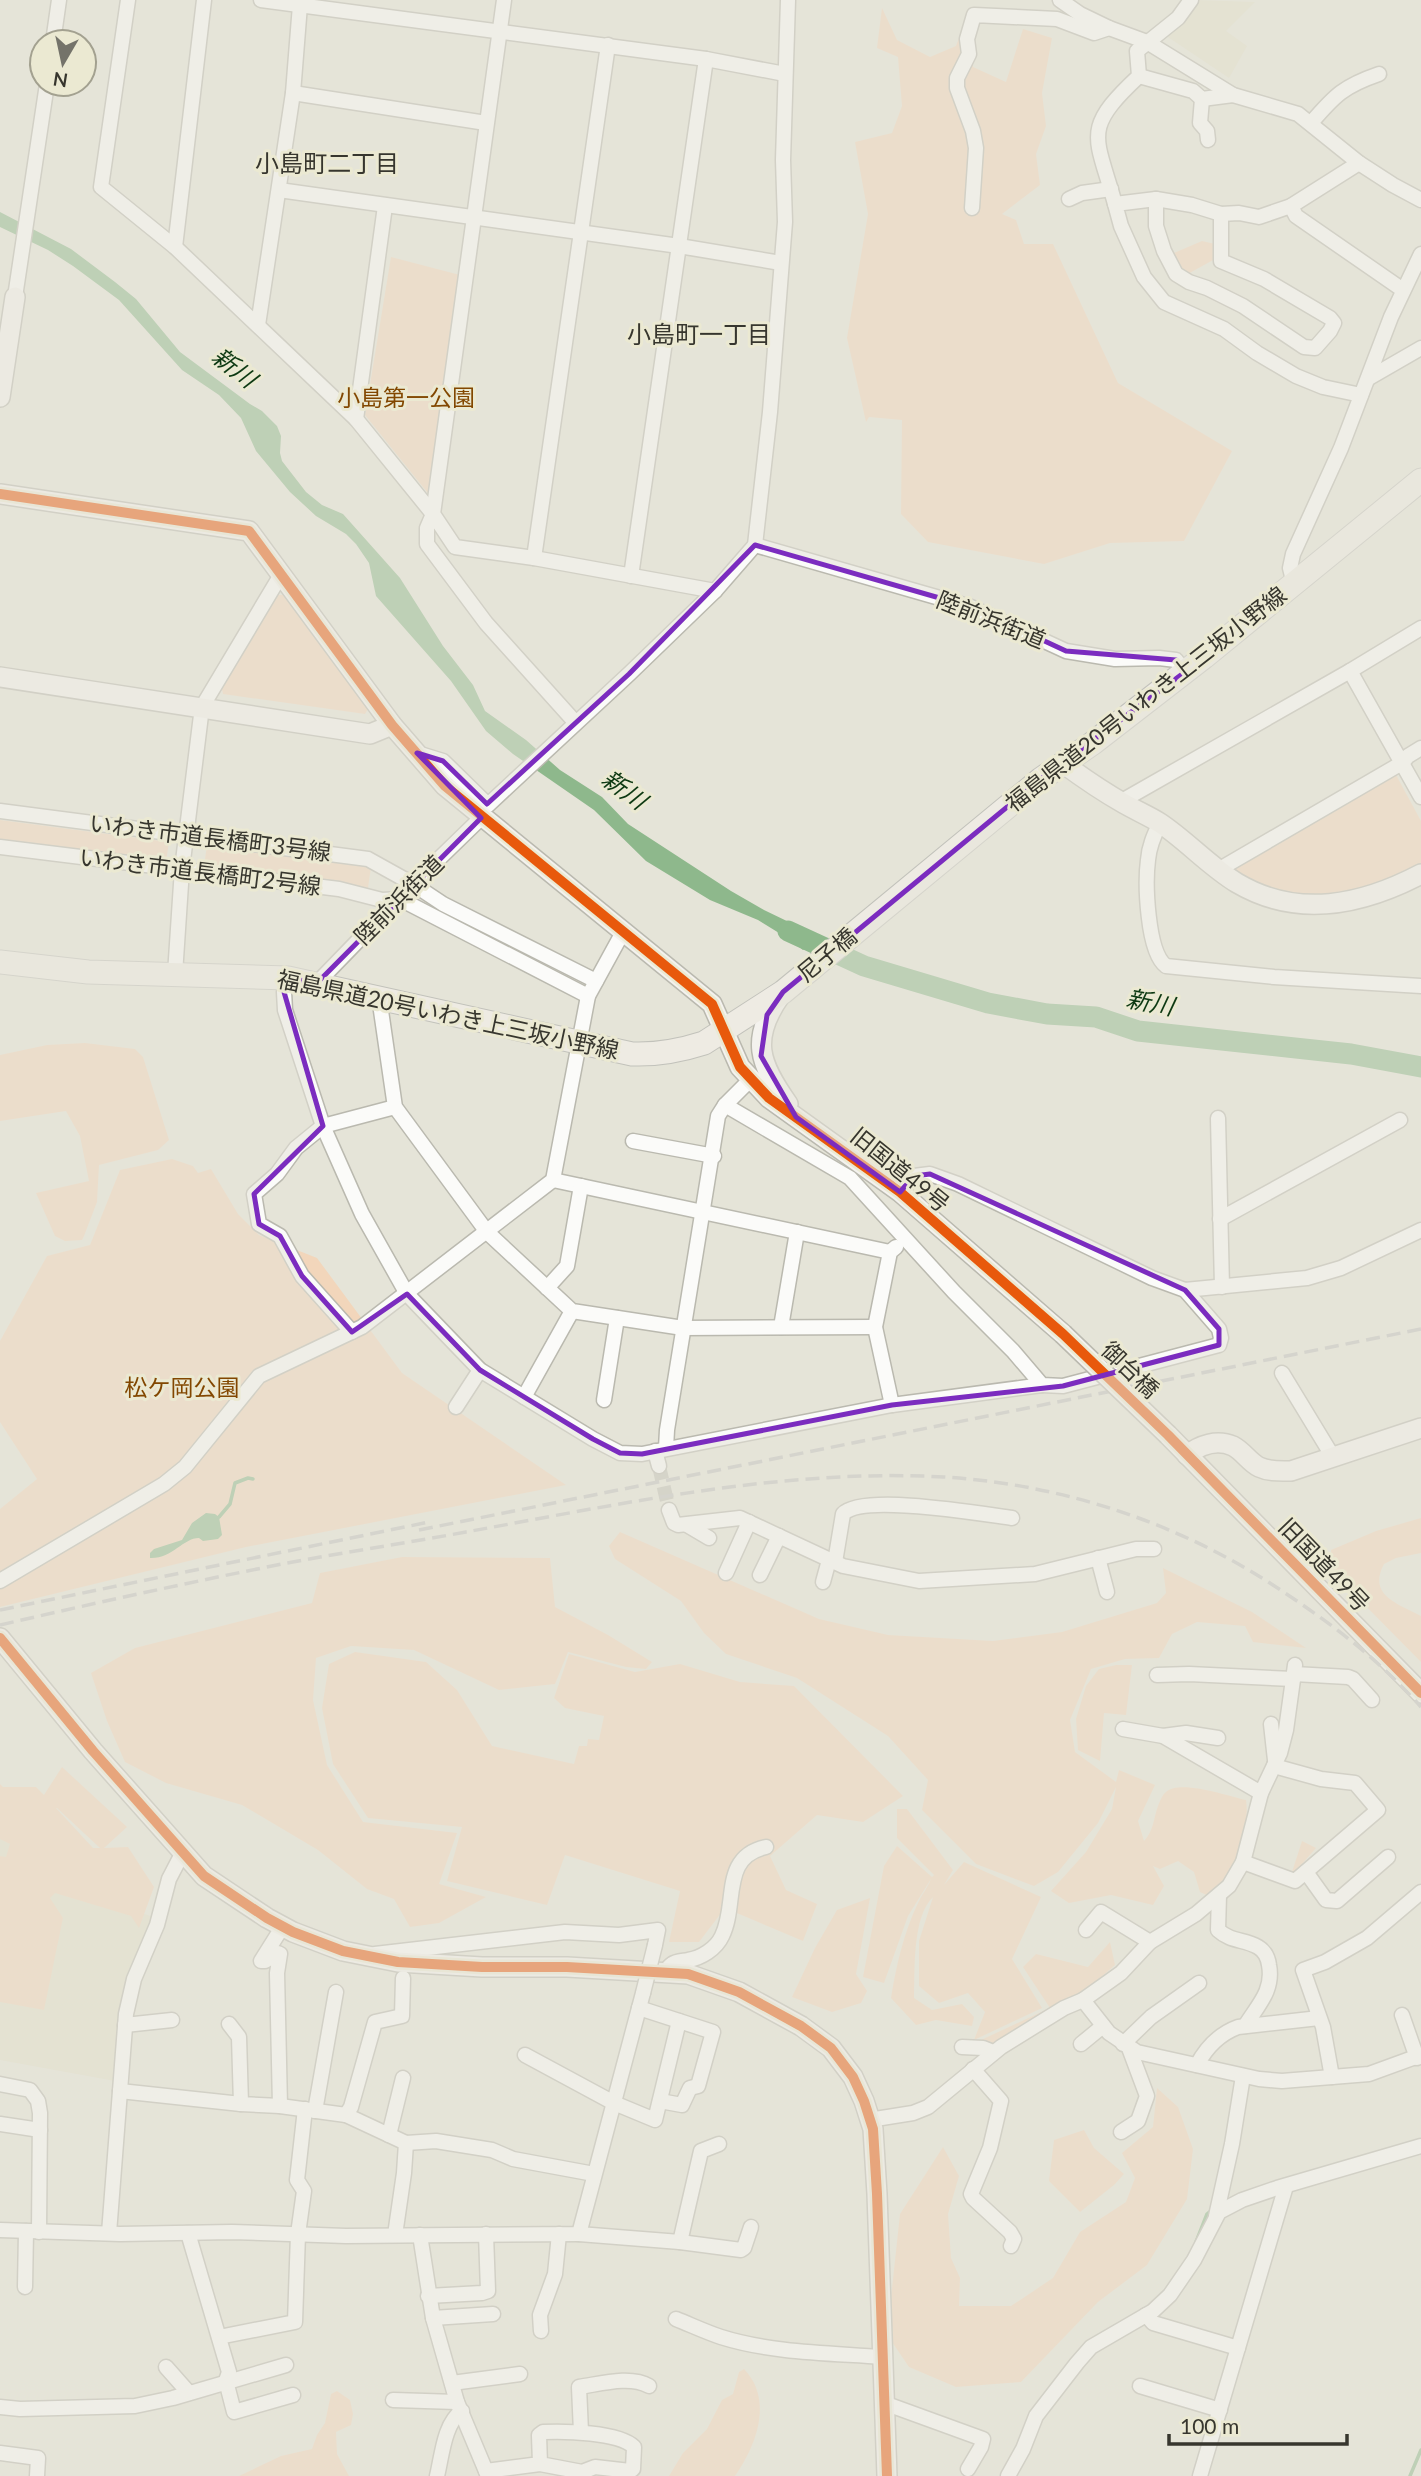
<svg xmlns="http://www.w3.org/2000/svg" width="1421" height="2476" viewBox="0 0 1421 2476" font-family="Lato,'Noto Sans JP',sans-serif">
<rect width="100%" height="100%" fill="#e5e4d8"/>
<!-- built -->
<g fill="#e2e0ca">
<polygon points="1195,0 1255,2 1226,31 1247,46 1229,78 1165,35"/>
<polygon points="0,1816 84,1893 156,1918 130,2018 126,2083 0,2060"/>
</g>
<!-- green -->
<g fill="#f2d6bb" fill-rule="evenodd">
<polygon points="882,8 897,40 930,57 956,46 964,25 973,67 1006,82 1023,29 1052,38 1042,93 1046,126 1036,154 1040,185 1002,214 1016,220 1024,244 1053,244 1118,383 1232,451 1184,541 1110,543 1044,564 928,542 901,514 902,420 869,417 866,422 847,338 868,214 855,142 892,133 902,106 898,57 877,48"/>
<polygon points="1202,241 1215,244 1215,259 1186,275 1174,253"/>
<polygon points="391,257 460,275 431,497 365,415"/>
<polygon points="278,595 284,595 371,704 365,714 223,694 222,689"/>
<polygon points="1395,773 1421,821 1421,867 1349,896 1297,894 1253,884 1234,871 1234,865"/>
<polygon points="0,820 169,842 166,862 0,840"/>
<polygon points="207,845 371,867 368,888 204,866"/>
<polygon points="85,1043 135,1049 143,1057 169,1140 158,1150 99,1165 97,1202 84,1236 82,1240 65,1241 55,1236 36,1193 89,1181 80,1136 66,1111 0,1121 0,1055 47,1045"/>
<polygon points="172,1159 193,1166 198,1173 211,1169 238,1214 259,1235 317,1258 402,1373 566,1485 246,1547 0,1607 0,1509 37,1479 0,1422 0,1341 47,1256 90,1245 120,1170"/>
<path d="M1421 1518V1553L1396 1558 1384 1564C1367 1596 1399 1604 1421 1616V1662L1345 1585 1332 1567 1331 1550 1376 1531Z"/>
<path d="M620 1532 819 1619 888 1635 993 1641 1062 1632 1157 1603 1166 1593 1163 1568 1252 1612 1306 1648 1253 1642 1245 1626 1197 1622 1172 1634 1159 1658 1125 1659 1091 1669 1070 1720 1075 1752 1116 1782 1119 1770 1155 1785 1138 1821 1144 1841C1154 1830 1153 1820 1158 1806 1160 1801 1162 1795 1166 1792 1180 1779 1228 1796 1246 1800 1249 1819 1242 1861 1230 1877 1224 1884 1215 1890 1209 1896L1200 1892 1194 1872 1178 1861 1160 1869 1153 1866 1164 1886 1153 1905 1111 1895 1069 1903 1051 1891 1086 1852 1112 1809 1116 1787 1098 1823 1058 1872 1034 1886 976 1864 922 1810 928 1780 888 1736 797 1678 726 1654 704 1633 681 1601 615 1559 609 1546Z"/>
<polygon points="402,1557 550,1558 555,1607 608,1635 652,1662 646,1669 626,1667 568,1652 555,1684 499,1690 414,1650 351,1646 316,1658 313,1700 327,1765 363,1822 457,1833 439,1884 486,1897 439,1923 410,1927 394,1899 367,1889 318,1850 242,1805 166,1783 125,1762 107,1721 91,1673 135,1648 312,1603 320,1573"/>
<polygon points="355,1652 426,1662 457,1690 492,1746 574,1764 579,1746 587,1746 588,1739 599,1740 604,1716 565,1708 554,1698 569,1654 635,1672 680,1664 740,1682 794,1686 903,1796 863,1822 817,1815 770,1856 786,1890 817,1904 803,1941 725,1908 699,1942 669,1942 680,1891 565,1855 547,1905 447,1881 462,1827 368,1818 333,1764 322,1708 329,1664"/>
<polygon points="1116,1665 1132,1665 1126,1715 1104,1713 1100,1761 1078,1750 1076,1719 1086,1686 1099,1669"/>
<path d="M62 1767 127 1827 104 1848 128 1847 154 1887 139 1928 131 1916 55 1893 50 1898 63 1918 44 2010 0 2002V1856L6 1857 10 1844 0 1839V1784L3 1787H36L44 1795ZM56 1808H57L100 1848H93Z"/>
<path d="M897 1809H907L953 1870 944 1885 964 1862 1041 1897 1012 1959 1042 2008 974 2040 985 2012 968 1993 939 2003 919 1986V1941L933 1897C912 1917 915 1971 914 1998L932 2010 962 2004 974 2017 972 2026 936 2020 916 2025 891 1998C896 1966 904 1932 918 1903 922 1894 928 1887 931 1879L908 1916 884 1983 863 1977 884 1866 897 1846 932 1877 934 1875 897 1838Z"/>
<polygon points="1302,1841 1316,1848 1294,1873 1292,1872"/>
<polygon points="870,1898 856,1974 867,1991 861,2003 832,2012 792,1997 815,1948 837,1910"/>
<polygon points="1110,1942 1115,1965 1068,2006 989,2050 981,2040 1050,2008 1023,1967 1036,1954 1088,1967"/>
<polygon points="1157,2088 1178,2107 1193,2149 1187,2199 1147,2265 1098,2302 1021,2382 956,2387 909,2367 892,2342 890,2307 900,2214 943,2147 959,2176 948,2214 951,2258 960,2278 959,2306 1011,2306 1053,2278 1080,2232 1126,2202 1135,2178 1122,2153 1153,2127"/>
<polygon points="1084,2130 1094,2148 1124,2174 1114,2185 1080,2212 1049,2181 1054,2140"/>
<path d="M744 2369C774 2400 756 2446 735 2476H669L683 2453 707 2429 722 2400 733 2394 739 2372Z"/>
<polygon points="337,2391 350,2400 353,2414 351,2425 336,2432 337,2454 349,2476 239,2476 281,2456 312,2449 317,2435 325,2423 331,2394"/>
</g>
<!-- water -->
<g fill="#8eb88c">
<polygon points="0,212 71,249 115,282 136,299 180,352 250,404 262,411 277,426 281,436 280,453 282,461 306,492 322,505 343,514 400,578 443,646 473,685 485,711 526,740 560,770 602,797 628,824 731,891 764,910 820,937 803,950 792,941 758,920 710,900 646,861 594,810 513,754 486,731 451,681 376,596 369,563 356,544 346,534 316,516 290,492 256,451 241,418 219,395 182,370 119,300 73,266 48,250 0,227"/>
<path d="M206 1513 215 1514 219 1517 222 1535 218 1539 203 1541 199 1538C183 1538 172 1559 150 1558V1553L154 1549 182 1540 192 1523Z"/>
</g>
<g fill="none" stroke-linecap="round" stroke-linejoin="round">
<!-- stream -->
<g stroke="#8eb88c" stroke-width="3.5">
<polyline points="219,1517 230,1504 235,1483 248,1478 253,1479"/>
<polyline points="1196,2242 1207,2214 1213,2209"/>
<polyline points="1410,2476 1421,2450"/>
</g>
<!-- river -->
<polyline stroke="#8eb88c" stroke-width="21" points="788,931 864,966 988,1003 1047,1014 1096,1017 1138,1031 1351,1054 1421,1067"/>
<!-- street-tunnel -->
<polyline stroke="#c2c1b6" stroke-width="14" stroke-dasharray="14 7" stroke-linecap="butt" points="659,1466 669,1510"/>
<!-- street casing -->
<g stroke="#bab9af" stroke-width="17">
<g id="street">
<polyline points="128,0 101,187 175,247 356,419 433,514 427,528 427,544 486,623 575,722"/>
<polyline points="261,0 706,59 785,74"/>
<polyline points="504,0 433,514 455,547 534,558 715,591"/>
<polyline points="1060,0 1080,14 1109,28 1147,42 1233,95 1298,114 1359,163 1393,185 1421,200"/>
<polyline points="53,42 59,0"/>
<polyline points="1139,76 1193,91 1202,99 1233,95"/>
<polyline points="293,93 486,123"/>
<polyline points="1202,99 1200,123 1207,131 1208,140"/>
<path d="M1311 123C1335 95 1344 86 1379 74"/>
<polyline points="1359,163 1291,206 1259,217 1239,213 1221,214 1192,205 1156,199 1115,204 1121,226 1144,277 1164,302 1224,329 1257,353 1296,376 1323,387 1361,395"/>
<polyline points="279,190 679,246 781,263"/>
<polyline points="1069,199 1082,193 1111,189"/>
<polyline points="1156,199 1156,226 1164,251 1176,274 1189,282 1207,288 1243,306 1304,347 1315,348 1330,331 1334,323 1330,318 1264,279 1221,261 1221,214"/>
<path d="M1115 204C1096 135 1081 130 1139 76L1137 51 1178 18 1191 0"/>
<polyline points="1291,206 1296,216 1403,290"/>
<polyline points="972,208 976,148 973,131 957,88 957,78 969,54 967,39 974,15 1057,19 1094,33 1109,28"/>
<polyline points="175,247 204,0"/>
<polyline points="15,297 47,84"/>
<polyline points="258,325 293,93 300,5"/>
<polyline points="1369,378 1421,348"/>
<polyline points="356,419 385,206"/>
<polyline points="755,545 971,607 1066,651 1115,659 1159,658 1176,660 1185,672"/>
<polyline points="534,558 608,45"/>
<polyline points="631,576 706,59"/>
<polyline points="1294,584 1290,568 1293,554 1341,448 1391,317 1421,254"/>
<polyline points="1350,671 1421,797"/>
<polyline points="417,753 443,761 488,805 629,674 715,591 755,545 770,412 785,222 783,160 788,0"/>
<polyline points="1120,802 1350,671 1421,628"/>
<polyline points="0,811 368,859 413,884 443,904 596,981"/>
<path d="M1160 823C1154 835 1149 846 1148 860 1145 883 1147 952 1166 966L1274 977 1421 986"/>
<polyline points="0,847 339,889 382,900 400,899 588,996"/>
<polyline points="1218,870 1402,763 1408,756 1421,748"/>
<polyline points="175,974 182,869 202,707 282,573"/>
<polyline points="288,978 284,992 285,1010 323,1126 362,1214 407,1294 480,1370 593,1439 620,1453 642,1454 892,1405 1042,1385"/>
<polyline points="317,983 413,884 481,818"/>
<polyline points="379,997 395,1107 487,1232 572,1311 683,1328 875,1327"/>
<polyline points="725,1105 850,1178 954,1292 1013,1351 1042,1385 1063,1386 1219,1345 1221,1338 1219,1329 1185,1290 1152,1278 958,1184 930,1174 914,1176 900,1192"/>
<polyline points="1218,1118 1222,1287"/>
<polyline points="633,1141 714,1156"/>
<polyline points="553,1180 890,1252"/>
<polyline points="1220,1219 1400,1120"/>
<polyline points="547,1288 567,1266 581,1186"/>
<polyline points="1185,1290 1307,1278 1341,1268 1421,1230"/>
<polyline points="781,1327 797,1232"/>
<polyline points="352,1332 302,1276 280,1236 259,1224 254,1194 277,1174 296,1148 323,1126 395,1107"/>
<polyline points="1282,1373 1333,1457"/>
<polyline points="524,1397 572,1311"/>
<polyline points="604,1400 617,1318"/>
<polyline points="892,1405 875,1327 890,1252 896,1247"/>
<polyline points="456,1407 480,1370"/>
<polyline points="666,1448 667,1430 718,1116 725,1105 751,1079"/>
<polyline points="655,1451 659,1466"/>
<polyline points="669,1510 674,1523 678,1525 740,1518 843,1566 919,1581 1035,1574 1136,1549 1154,1549"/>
<polyline points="687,1525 709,1538"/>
<polyline points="1098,1558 1107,1592"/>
<path d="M835 1562 843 1514C862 1493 982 1514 1012 1518"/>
<polyline points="726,1573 749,1522"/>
<polyline points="760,1575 779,1536"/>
<polyline points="0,1581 164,1484 185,1467 259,1376 362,1327 553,1180 588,996 623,932"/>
<polyline points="823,1582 829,1560"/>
<polyline points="1295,1665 1286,1730 1280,1753 1261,1793 1243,1862 1229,1886 1196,1914 1150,1942 1121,1973 1083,2000 1109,2033 1137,2052 1259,2079 1282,2081 1369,2074 1421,2055"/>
<polyline points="1294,1674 1348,1677 1353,1679 1372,1700"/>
<polyline points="1157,1675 1189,1674 1293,1679"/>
<polyline points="1271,1724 1275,1760"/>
<polyline points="1123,1729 1163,1736 1261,1793"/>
<polyline points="1163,1736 1186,1733 1218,1738"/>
<polyline points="182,1854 169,1879 157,1925 134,1979 126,2014 120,2091 241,2104"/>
<polyline points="1243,1862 1295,1881 1378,1810 1355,1783 1321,1779 1274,1766"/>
<polyline points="1306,1872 1326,1900 1337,1901 1388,1857"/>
<path d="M1219 1895 1218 1930C1231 1942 1244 1939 1258 1947 1265 1951 1268 1958 1269 1965 1274 1991 1257 2006 1245 2026"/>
<polyline points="1086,1930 1101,1912 1150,1942"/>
<polyline points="375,1954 565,1932 619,1935 658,1930 655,1945"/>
<path d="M665 1972C667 1969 669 1966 672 1964 676 1961 683 1961 688 1960 701 1958 716 1949 722 1936 738 1904 720 1857 766 1847"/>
<polyline points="639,2008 713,2032 698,2086 690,2088 682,2105 660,2101"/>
<polyline points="1402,2015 1417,2058"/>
<polyline points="229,2024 239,2037 241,2104 280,2106 346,2115 406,2143 436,2141 492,2150 513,2159 594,2174"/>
<polyline points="125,2025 172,2020"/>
<polyline points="1081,2044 1103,2026"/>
<polyline points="1123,2044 1151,2017 1199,1983"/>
<polyline points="962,2047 983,2048 993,2052"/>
<polyline points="525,2055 614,2103 655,2120 679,2021"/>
<path d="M1197 2065C1206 2048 1219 2034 1238 2027L1319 2018"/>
<polyline points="973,2069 1001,2101 990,2148 971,2194 973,2198 1010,2232 1014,2239 1011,2246"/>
<polyline points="1332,2077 1323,2027 1303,1970 1325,1962 1367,1938 1421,1892"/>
<polyline points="0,2084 30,2090 38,2101 40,2113 39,2232"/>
<polyline points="280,2106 277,1973 280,1954 278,1953 265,1961 261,1961 283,1926"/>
<polyline points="315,2111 336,1992"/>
<polyline points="346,2115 351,2107 375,2022 402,2016 403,1978"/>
<polyline points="869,2120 913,2113 928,2107 1001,2047 1064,2008 1083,2000"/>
<polyline points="0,2124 40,2130"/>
<polyline points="1121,2132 1138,2121 1147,2096 1129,2048"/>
<polyline points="389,2135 403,2078"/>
<polyline points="1216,2216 1232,2144 1243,2076"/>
<polyline points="0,2230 120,2234 232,2232 346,2236 579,2234 643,1993"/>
<polyline points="109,2233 120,2091"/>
<polyline points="188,2233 229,2372 226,2381 234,2412 293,2395"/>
<polyline points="579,2234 680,2242 741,2250 744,2248 751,2227"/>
<polyline points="395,2235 404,2173 406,2143"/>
<polyline points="420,2235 433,2318 457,2402 488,2476"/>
<polyline points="680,2242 701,2151 719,2144"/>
<polyline points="25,2287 26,2231"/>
<polyline points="428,2296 482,2293 488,2291 486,2234"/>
<polyline points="1146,2315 1153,2323 1238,2348"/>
<polyline points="433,2318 493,2314"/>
<path d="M676 2319C691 2325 706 2332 721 2337 772 2353 829 2353 882 2357"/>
<polyline points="541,2331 540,2315 555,2274 559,2234"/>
<polyline points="219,2337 295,2322 298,2234 304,2191 297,2180 305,2109"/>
<polyline points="166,2367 189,2393"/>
<polyline points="452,2383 520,2374"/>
<polyline points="1140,2386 1220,2410"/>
<polyline points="393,2400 457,2402"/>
<polyline points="884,2403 983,2439 981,2447 968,2469"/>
<polyline points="0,2407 20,2409 135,2406 173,2398 286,2365"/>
<path d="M581 2432 579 2387C600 2384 630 2375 649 2386"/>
<polyline points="0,2453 38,2458 37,2476"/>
<path d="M486 2471 540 2464 582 2472 595 2467 630 2471 633 2469 634 2447C619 2432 563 2431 543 2432L539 2435 540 2464"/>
<path d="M437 2476C442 2456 444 2423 462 2411"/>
<polyline points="1008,2476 1023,2449 1036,2416 1077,2363 1091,2347 1153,2311 1170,2295 1194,2260 1219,2212 1242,2200 1277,2188 1421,2146"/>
<polyline points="1200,2476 1286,2186"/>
</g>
</g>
<!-- secondary casing -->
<g stroke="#bab9af" stroke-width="22">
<g id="secondary">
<polyline points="0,397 15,297"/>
<polyline points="0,494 249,531 392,725 445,786 712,1004 740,1067 769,1098 900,1192 1063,1334"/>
<polyline points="0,677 370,734 392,725"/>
<path d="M1064 764C1083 778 1102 791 1123 803 1135 810 1149 816 1160 823 1187 841 1209 866 1237 883 1298 919 1362 905 1421 874"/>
<path d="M780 996C750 1039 759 1063 788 1104"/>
<polyline points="1168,1435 1421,1693"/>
<path d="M1187 1455C1200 1445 1217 1439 1233 1446 1243 1451 1249 1462 1259 1467 1270 1472 1280 1471 1291 1471L1421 1428"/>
<polyline points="0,1638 93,1751 204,1876 267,1918 293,1932 343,1951 398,1962 482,1967 567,1967 688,1974 739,1992 801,2026 831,2048 853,2077 864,2101 873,2129 877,2194 887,2476"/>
</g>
</g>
<!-- primary casing -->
<g stroke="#c2c2bb" stroke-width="25">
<path id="primary" d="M0 962 88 972 288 978 632 1054C658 1055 679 1051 704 1043L783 992 1041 779 1093 743 1204 657 1421 480"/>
</g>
<!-- street -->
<use href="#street" stroke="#fbfbf9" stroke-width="14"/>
<!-- secondary -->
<use href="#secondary" stroke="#f4f2ee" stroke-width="19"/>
<!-- primary -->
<use href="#primary" stroke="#eeebe3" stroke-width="23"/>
<!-- rail -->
<g stroke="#c1c1be" stroke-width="3.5" stroke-dasharray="14 7" stroke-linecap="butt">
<polyline points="419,1530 1421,1329"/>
<polyline points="0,1610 429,1522"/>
<path d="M0 1625C95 1603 191 1582 287 1563 346 1552 406 1543 466 1532 621 1504 785 1468 944 1477 1061 1484 1179 1523 1276 1587 1328 1621 1380 1660 1421 1707"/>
</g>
<!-- street-bridge casing -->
<g stroke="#bab9af" stroke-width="17" stroke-linecap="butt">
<polyline id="street-bridge" points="643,1993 655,1945"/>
</g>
<!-- secondary-bridge casing -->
<g stroke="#bab9af" stroke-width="22" stroke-linecap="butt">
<polyline id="secondary-bridge" points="1063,1334 1168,1435"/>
</g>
<!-- street-bridge -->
<use href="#street-bridge" stroke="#fbfbf9" stroke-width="14"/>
<!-- secondary-bridge -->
<use href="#secondary-bridge" stroke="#f4f2ee" stroke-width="19"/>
<!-- cycleway casing -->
<g stroke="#ebe9d2" stroke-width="15">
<g id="cycleway">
<polyline points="0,494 249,531 392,725 445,786 712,1004 740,1067 769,1098 900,1192 1063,1334 1168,1435 1421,1693"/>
<polyline points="0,1638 93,1751 204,1876 267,1918 293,1932 343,1951 398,1962 482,1967 567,1967 688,1974 739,1992 801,2026 831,2048 853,2077 864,2101 873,2129 877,2194 887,2476"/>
</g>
</g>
<!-- cycleway -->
<use href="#cycleway" stroke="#e8590c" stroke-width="10"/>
</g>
<!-- marked area -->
<path d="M0 0H1421V2476H0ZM755 545 971 607 1066 651 1176 660 1185 672 1041 779 783 992 767 1015 761 1056 796 1117 900 1192 914 1176 930 1174 1185 1290 1219 1329V1345L1063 1386 892 1405 642 1454 620 1453 593 1439 480 1370 407 1294 352 1332 302 1276 280 1236 259 1224 254 1194 323 1126 284 992 288 978 317 983 481 818 417 753 443 761 487 804 629 674Z" fill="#e5e4d8" fill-opacity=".55" fill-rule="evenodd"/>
<path fill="none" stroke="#7b2cbf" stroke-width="5" stroke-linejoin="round" d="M755 545 971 607 1066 651 1176 660 1185 672 1041 779 783 992 767 1015 761 1056 796 1117 900 1192 914 1176 930 1174 1185 1290 1219 1329V1345L1063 1386 892 1405 642 1454 620 1453 593 1439 480 1370 407 1294 352 1332 302 1276 280 1236 259 1224 254 1194 323 1126 284 992 288 978 317 983 481 818 417 753 443 761 487 804 629 674Z"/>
<g text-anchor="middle" stroke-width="6" stroke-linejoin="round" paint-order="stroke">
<!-- park labels -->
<g font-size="23" fill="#824700" stroke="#ebe9d2">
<text x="406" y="406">小島第一公園</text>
<text x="182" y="1396">松ケ岡公園</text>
</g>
<!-- street labels -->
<g font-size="23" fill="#37362e" stroke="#ebe9d2">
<text transform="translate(991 620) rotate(22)" y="8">陸前浜街道</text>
<text transform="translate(1146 699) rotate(-38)" y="8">福島県道20号いわき上三坂小野線</text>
<text transform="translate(210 838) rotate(7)" y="8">いわき市道長橋町3号線</text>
<text transform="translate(200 872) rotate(7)" y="8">いわき市道長橋町2号線</text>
<text transform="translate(399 900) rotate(-45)" y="8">陸前浜街道</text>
<text transform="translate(827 955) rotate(-40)" y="8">尼子橋</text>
<text transform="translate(448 1015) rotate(12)" y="8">福島県道20号いわき上三坂小野線</text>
<text transform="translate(900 1170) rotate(39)" y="8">旧国道49号</text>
<text transform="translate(1130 1370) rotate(44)" y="8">御台橋</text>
<text transform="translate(1324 1565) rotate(46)" y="8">旧国道49号</text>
</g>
<!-- neighbourhood labels -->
<g font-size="24" fill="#37362e" stroke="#ebe9d2">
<text x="327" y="172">小島町二丁目</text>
<text x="699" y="343">小島町一丁目</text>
</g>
<!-- water labels -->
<g font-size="24" font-style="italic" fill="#0d3912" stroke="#ebe9d2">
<text transform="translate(234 368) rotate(38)" y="8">新川</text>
<text transform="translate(624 790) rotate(36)" y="8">新川</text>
<text transform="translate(1150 1003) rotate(11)" y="8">新川</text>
</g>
</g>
<!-- north arrow -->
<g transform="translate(63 63) rotate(189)"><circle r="33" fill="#ebe9d2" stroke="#a3a190" stroke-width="2"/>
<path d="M0-5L12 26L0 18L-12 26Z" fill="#74736a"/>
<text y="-10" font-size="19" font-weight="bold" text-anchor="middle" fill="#37362e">N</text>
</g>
<!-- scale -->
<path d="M1169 2434v10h178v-10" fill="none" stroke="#37362e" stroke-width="3.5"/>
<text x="1180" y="2434" font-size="21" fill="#37362e" stroke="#ebe9d2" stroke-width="5" paint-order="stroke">100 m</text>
</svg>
